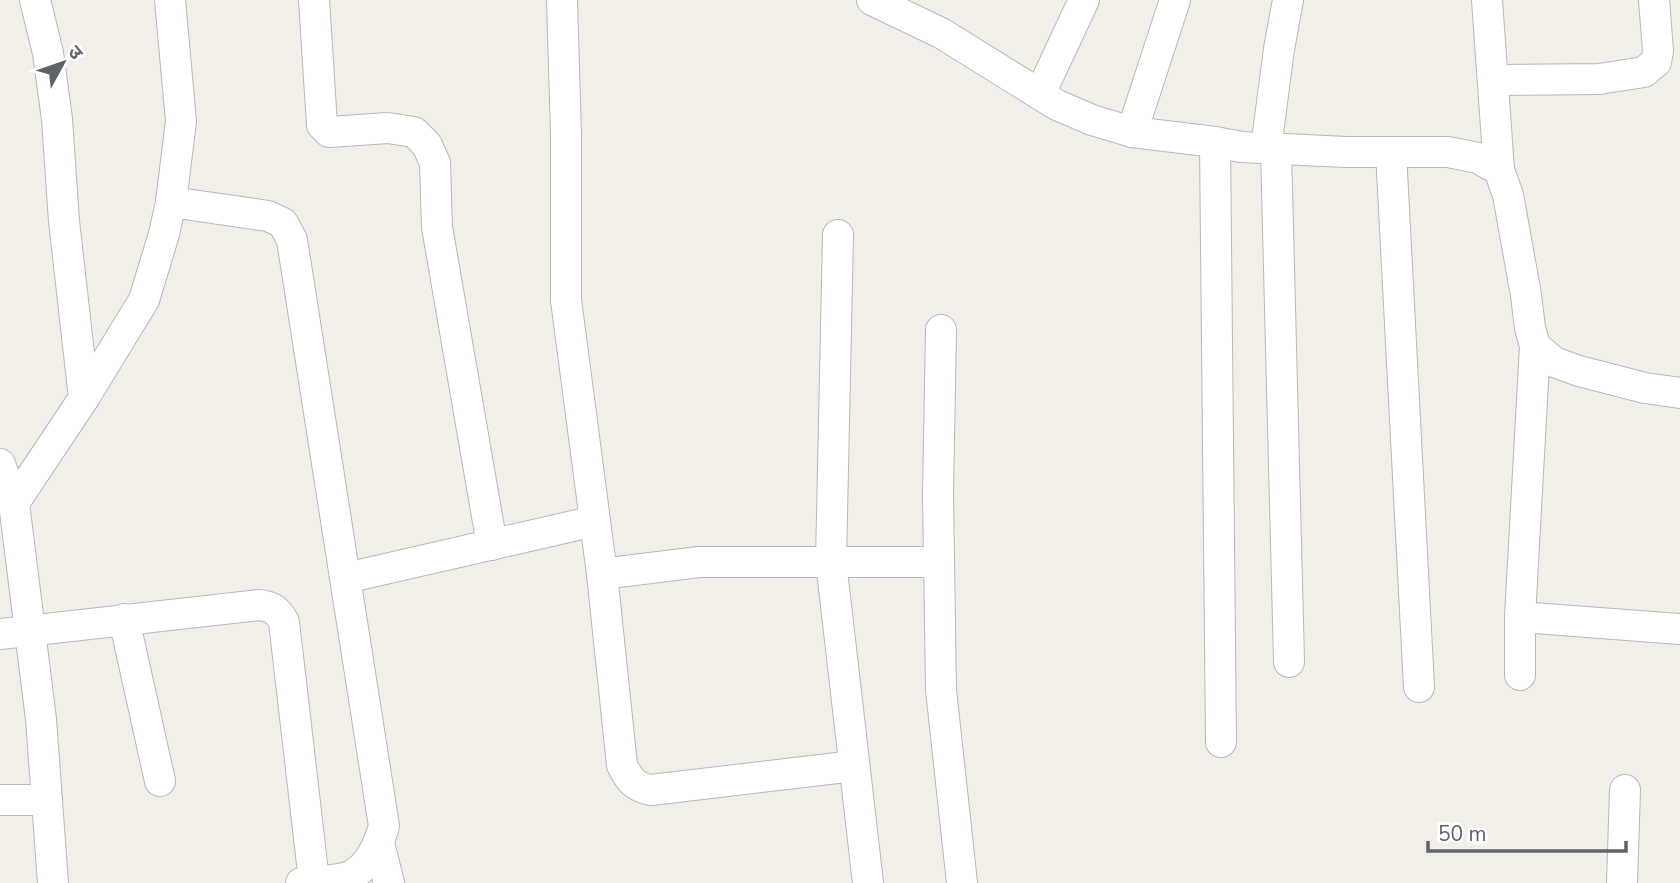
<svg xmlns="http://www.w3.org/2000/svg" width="1680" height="883" viewBox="0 0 1680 883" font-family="'Nunito Sans','Noto Sans Devanagari',sans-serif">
<rect width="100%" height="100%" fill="#f1efe8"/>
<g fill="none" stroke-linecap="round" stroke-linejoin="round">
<!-- street casing -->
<g stroke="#b5b8bc" stroke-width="32">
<g id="street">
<polyline points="35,0 48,53 57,119 64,221 84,398"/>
<polyline points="314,0 322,125 329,132 388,128 414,132 427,145 435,163 437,227 492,545"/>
<path d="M562 0 566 134V300L602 574 622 765C629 780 635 787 651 790L854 766"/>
<polyline points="872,0 941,33 1057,105 1092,120 1132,132 1215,142 1241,147 1346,152 1448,152 1478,158 1499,170 1508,195 1526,295 1530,328 1535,346 1554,362 1579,371 1645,388 1680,393"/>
<polyline points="1487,0 1499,170"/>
<polyline points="1494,80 1599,79 1644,72 1656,62 1658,51 1654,0"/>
<polyline points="1040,94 1084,0"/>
<polyline points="1132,132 1175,0"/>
<polyline points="1215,142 1221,742"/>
<polyline points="1266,148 1279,49 1288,0"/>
<polyline points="1276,149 1289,662"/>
<polyline points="1391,152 1419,687"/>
<path d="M171 202 268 216 283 223 292 240 384 826C379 844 369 867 350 876 340 881 313 881 301 883"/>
<polyline points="838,235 831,562 868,883"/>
<polyline points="941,330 938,494 941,690 962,883"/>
<polyline points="0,464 14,503"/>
<polyline points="602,574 699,562 939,562"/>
<polyline points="346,578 595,521"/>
<polyline points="1520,617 1680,629"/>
<polyline points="124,619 160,781"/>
<path d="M0 634 259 605C272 606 278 611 284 622L314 881"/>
<polyline points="1520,675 1520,617 1535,346"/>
<polyline points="0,800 47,800"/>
<polyline points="379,843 389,883"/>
<polyline points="53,883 41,719 14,503 84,398 144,300 164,234 171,202 181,121 170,0"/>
<polyline points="1622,883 1625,790"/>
</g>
</g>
<!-- street -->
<use href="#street" stroke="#fff" stroke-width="30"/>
</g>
<!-- north arrow -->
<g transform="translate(63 63) rotate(50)" stroke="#ffffff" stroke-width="5" paint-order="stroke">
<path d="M0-5L12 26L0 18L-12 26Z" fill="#5f6368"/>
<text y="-10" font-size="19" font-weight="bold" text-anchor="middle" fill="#5f6368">उ</text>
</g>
<!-- scale -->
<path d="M1428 841v10h198v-10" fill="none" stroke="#5f6368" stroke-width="3.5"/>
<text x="1438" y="841" font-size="21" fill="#5f6368" stroke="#ffffff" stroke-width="5" paint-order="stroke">50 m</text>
</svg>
